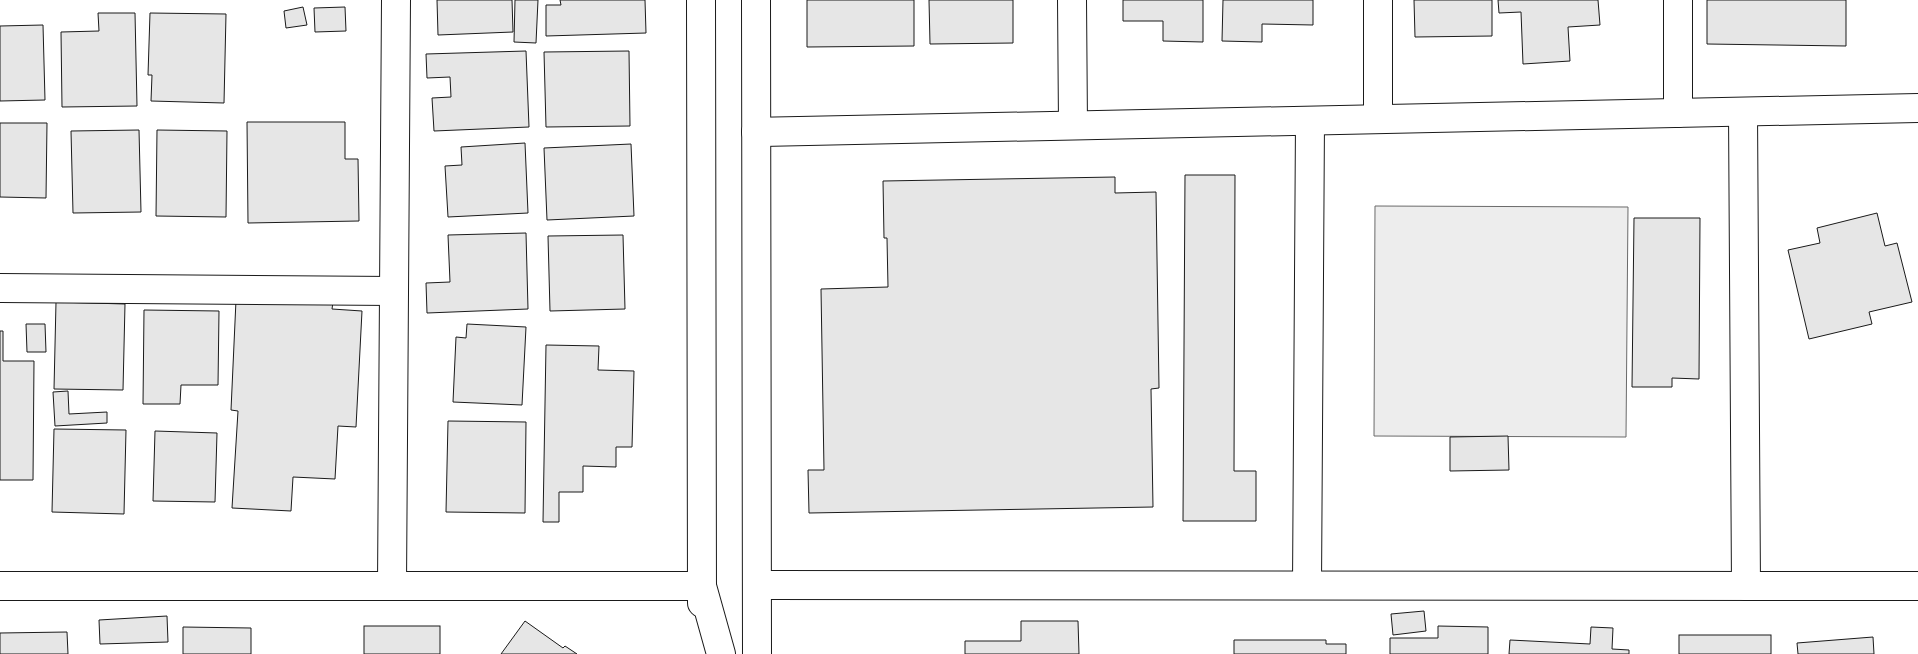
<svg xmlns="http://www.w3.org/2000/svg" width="1918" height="654" viewBox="0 0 1918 654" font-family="Roboto,sans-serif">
<rect width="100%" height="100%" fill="#fff"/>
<!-- built -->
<polygon fill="#ededed" stroke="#6a6a6a" points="1375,206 1628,207 1626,437 1374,436"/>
<!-- building -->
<g fill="#e6e6e6" stroke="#1a1a1a">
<polygon points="437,0 512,0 513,32 438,35"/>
<polygon points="515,0 538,0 536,43 514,42"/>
<polygon points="560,0 645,0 646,33 546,36 546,5 561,5"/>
<polygon points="807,0 914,0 914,46 807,47"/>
<polygon points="929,0 1013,0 1013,43 930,44"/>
<polygon points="1123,0 1203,0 1203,42 1163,41 1163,21 1123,21"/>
<polygon points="1223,0 1313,0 1313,25 1262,24 1262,42 1222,41"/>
<polygon points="1414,0 1492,0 1492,36 1415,37"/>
<polygon points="1498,0 1598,0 1600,25 1568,27 1570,61 1523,64 1521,12 1499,13"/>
<polygon points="1707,0 1846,0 1846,46 1707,44"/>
<polygon points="303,7 307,25 286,28 284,11"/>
<polygon points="345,7 346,31 315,32 314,8"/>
<polygon points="98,13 135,13 137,106 62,107 61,32 99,31"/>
<polygon points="150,13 226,14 224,103 151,101 152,75 148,75"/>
<polygon points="43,25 45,100 0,101 0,26"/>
<polygon points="526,51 529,127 434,131 432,98 451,97 450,77 427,78 426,54"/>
<polygon points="629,51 630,126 546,127 544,52"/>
<polygon points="247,122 345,122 345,159 358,159 359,221 248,223"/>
<polygon points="0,123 47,123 46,198 0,197"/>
<polygon points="139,130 141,212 73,213 71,131"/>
<polygon points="157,130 227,131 226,217 156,216"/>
<polygon points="525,143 528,213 448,217 445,166 462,165 461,147"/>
<polygon points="631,144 634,216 547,220 544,148"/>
<polygon points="1185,175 1235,175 1234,471 1256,471 1256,521 1183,521"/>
<polygon points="1115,177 1115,193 1156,192 1159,388 1151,389 1153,507 809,513 808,470 824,470 821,289 888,287 887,238 884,238 883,181"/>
<polygon points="1877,213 1885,246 1897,243 1912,302 1869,312 1872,324 1809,339 1788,250 1820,243 1817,228"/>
<polygon points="1634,218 1700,218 1699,379 1672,378 1672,387 1632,387"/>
<polygon points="526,233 528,309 427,313 426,283 450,282 448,235"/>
<polygon points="623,235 625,309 550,311 548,236"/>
<polygon points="236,300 333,302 332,309 362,311 356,427 338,426 335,479 293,477 291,511 232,508 238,411 231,410"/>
<polygon points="56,302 125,304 123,390 54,389"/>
<polygon points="144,310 219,311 218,385 181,385 180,404 143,404"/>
<polygon points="26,324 45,324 46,352 27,352"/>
<polygon points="467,324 526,327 522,405 453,402 456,337 466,338"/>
<polygon points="0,331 3,331 3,361 34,361 33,480 0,480"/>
<polygon points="546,345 599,346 598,370 634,371 632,447 616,447 616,467 583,466 583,492 559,492 559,522 543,522"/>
<polygon points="68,391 69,414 107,412 107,423 55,426 53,392"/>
<polygon points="448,421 526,422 525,513 446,512"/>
<polygon points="54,429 126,430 124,514 52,512"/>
<polygon points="155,431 217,433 215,502 153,501"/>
<polygon points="1508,436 1509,470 1450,471 1450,437"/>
<polygon points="1424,611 1426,631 1393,635 1391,614"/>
<polygon points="167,616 168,642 100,644 99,620"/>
<polygon points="525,621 563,648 565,646 577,654 501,654"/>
<polygon points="1021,621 1078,621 1079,654 965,654 965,641 1021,641"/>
<rect x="364" y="626" width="76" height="28"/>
<polygon points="1438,626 1488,627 1488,654 1390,654 1390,638 1438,638"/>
<polygon points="183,627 251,628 251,654 183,654"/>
<polygon points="1591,627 1613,628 1612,649 1629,650 1629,654 1509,654 1510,640 1590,644"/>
<polygon points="67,632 68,654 0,654 0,633"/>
<rect x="1679" y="635" width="92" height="19"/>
<polygon points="1873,637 1874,654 1798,654 1797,643"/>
<polygon points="1234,640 1326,640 1326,644 1346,644 1346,654 1234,654"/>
</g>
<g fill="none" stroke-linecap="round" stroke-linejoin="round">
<!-- minor casing -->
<g stroke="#1a1a1a" stroke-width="30">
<g id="minor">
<polyline points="701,0 702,603"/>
<polyline points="756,0 757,654"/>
<polyline points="1072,0 1073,125"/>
<polyline points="1678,0 1678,113"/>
<polyline points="1743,112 1746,586"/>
<polyline points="1378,119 1378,0"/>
<polyline points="756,132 1918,108"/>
<polyline points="0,288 394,291"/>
<polyline points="392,585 396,0"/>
<polyline points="757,585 1918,586"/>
<polyline points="1307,585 1310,121"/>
<polyline points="0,586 702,586 721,654"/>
</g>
</g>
<!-- minor -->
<use href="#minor" stroke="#fff" stroke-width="28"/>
</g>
</svg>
